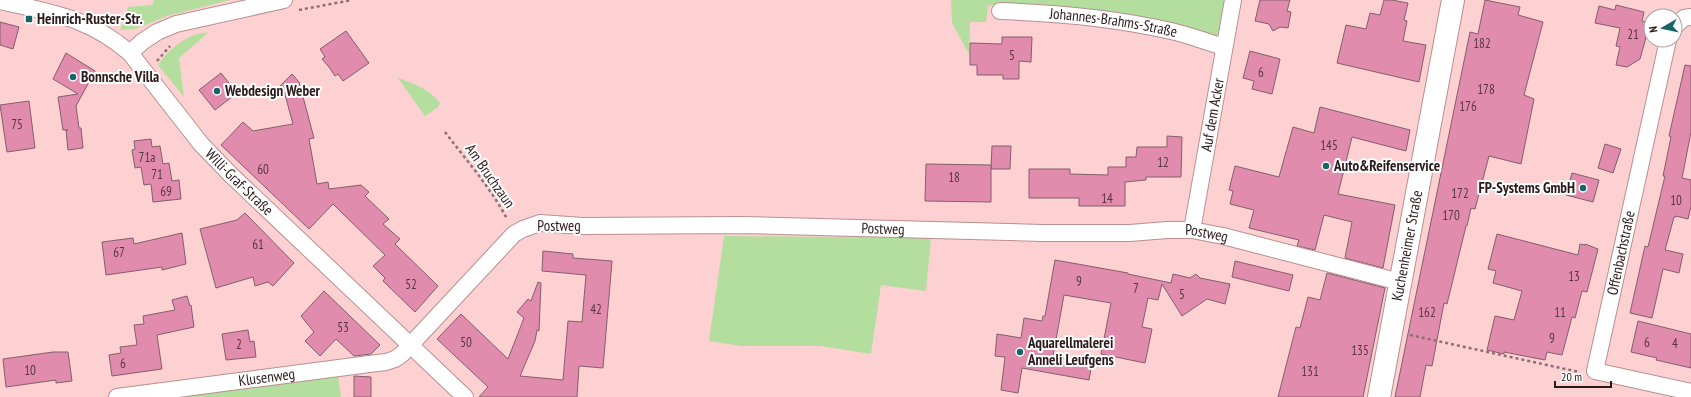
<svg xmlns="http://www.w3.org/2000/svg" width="1691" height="397" viewBox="0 0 1691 397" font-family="'PT Sans Narrow',sans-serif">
<rect width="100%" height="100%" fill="#fdd0d2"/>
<!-- green -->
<g fill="#b3de9d">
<polygon points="154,0 230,0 167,16 135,29 120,30 128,7 152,5"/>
<polygon points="951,0 1226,0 1220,32 1216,35 1209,36 1001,3 988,6 986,22 970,22 969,54 952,23"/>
<path d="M209 32 179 58 184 97 158 65C170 48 187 34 209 32Z"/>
<path d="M398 78C414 84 430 89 440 103L438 107 425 116Z"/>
<polygon points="724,236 931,238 926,291 881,285 871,354 821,346 741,346 709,341"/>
<polygon points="338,376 341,397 177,397"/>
</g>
<!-- building -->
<g fill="#e28cad" stroke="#835e6c">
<polygon points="1260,0 1290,0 1287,11 1291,12 1288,28 1280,27 1273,31 1269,24 1255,21"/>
<polygon points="1384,0 1392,0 1408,3 1404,20 1407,21 1403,41 1426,45 1419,82 1337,63 1346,25 1366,29 1370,13 1380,15"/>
<polygon points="1485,0 1520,7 1518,15 1543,22 1524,95 1534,99 1521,164 1489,156 1475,209 1471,208 1467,226 1466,226 1447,304 1444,303 1432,366 1426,365 1420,397 1395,397 1470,32 1478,34"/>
<polygon points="1616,5 1644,12 1642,21 1650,23 1640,59 1627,67 1616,65 1620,47 1616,46 1620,28 1595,23 1599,6 1615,10"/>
<polygon points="0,22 19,27 13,49 0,45"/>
<polygon points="346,31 369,63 343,81 338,74 335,76 329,67 322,59 325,57 320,49"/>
<polygon points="1002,37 1032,37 1031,62 1019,61 1019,79 1003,79 1003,75 977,75 977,65 970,65 970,43 1002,44"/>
<polygon points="1250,51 1280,59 1272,94 1252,89 1254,81 1243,78"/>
<polygon points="66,53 95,71 76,106 79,128 81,128 83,148 68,150 66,130 68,130 63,130 58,97 78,94 53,79"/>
<polygon points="1685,65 1691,66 1691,132 1682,178 1691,180 1691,206 1688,219 1676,216 1676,217 1674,217 1665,250 1683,254 1679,273 1663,269 1652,318 1630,313 1645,246 1648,247 1665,176 1663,176 1671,137 1669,136"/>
<polygon points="221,73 237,93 215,110 199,90"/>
<polygon points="292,74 299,82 314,138 309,139 317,184 328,182 329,189 361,185 369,192 365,196 389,219 383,224 400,239 395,244 438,286 415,312 383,281 385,278 373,266 385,255 333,204 309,229 221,145 243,122 253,131 293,124 284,91 280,86"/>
<polygon points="29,101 35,148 7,152 0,105"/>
<polygon points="1320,107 1410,130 1406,151 1352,137 1338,194 1395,205 1383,268 1345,258 1352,222 1324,215 1315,250 1297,246 1299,240 1249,228 1254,210 1230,204 1233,191 1229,190 1235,166 1279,177 1293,127 1314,133"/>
<polygon points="1167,136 1182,137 1181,177 1146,177 1146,180 1125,182 1125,206 1079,206 1079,198 1029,198 1029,169 1070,169 1070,174 1108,175 1108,167 1126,167 1126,157 1136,157 1137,147 1167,147"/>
<polygon points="151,139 152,147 160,146 163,164 169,163 172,181 179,180 181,199 153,202 151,184 144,185 141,167 135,168 132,150 135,149 134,141"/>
<polygon points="1605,144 1621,149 1613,173 1598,168"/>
<polygon points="992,146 1011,146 1010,169 991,169"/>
<polygon points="926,164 991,165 991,202 925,201"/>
<polygon points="1572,173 1599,180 1593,202 1566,195"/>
<polygon points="245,213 294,263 273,286 268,282 255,286 253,277 216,288 200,229 237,220"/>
<polygon points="182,233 186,264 162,270 162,267 106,275 102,242 133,238 134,244"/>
<polygon points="1497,234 1578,255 1580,244 1585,245 1585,244 1598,249 1587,292 1582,291 1575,318 1572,317 1562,355 1547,352 1545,360 1504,352 1504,354 1487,350 1495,316 1514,320 1522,291 1493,283 1496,271 1488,269"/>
<polygon points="543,251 573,254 573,258 612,261 603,368 579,366 577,397 479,397 488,387 437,339 461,314 508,359 524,318 517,312 528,299 531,301 538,282 541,283 539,331 537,330 535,341 520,376 563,380 568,321 582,322 586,275 542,271"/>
<polygon points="1055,260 1128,273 1128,274 1171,283 1173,274 1190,278 1196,274 1200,278 1230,284 1225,304 1207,299 1182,316 1162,284 1158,300 1148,298 1142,327 1152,329 1145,363 1101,354 1111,303 1064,295 1053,356 1092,363 1089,380 1022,368 1018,393 1001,390 1005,357 995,356 997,334 1021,338 1024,318 1042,321 1043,316 1045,316"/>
<polygon points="1235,261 1293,275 1289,291 1232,277"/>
<polygon points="1327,273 1385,288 1363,397 1278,397 1296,327 1300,328 1308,297 1320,300"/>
<polygon points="324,291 380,345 371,354 354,356 336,339 320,356 305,341 314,332 301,316"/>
<polygon points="187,296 190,306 191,305 194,327 157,335 162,369 112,376 109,355 121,353 120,347 137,345 134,325 144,324 143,316 175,310 172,300"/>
<polygon points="1638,321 1691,334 1691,368 1656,360 1657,358 1631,352"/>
<polygon points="248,330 250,342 254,341 256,357 226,360 222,334"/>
<polygon points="53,352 68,352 72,381 56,383 56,380 6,387 3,359"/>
<polygon points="354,376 371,377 371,397 354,397"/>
</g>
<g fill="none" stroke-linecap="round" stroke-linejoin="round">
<!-- minor casing -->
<g stroke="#b98f90" stroke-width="18">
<g id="minor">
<path id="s1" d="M0 1C52 13 88 17 130 53L201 144 231 175 465 397"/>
<path id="s2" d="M1000 11C1058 13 1115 18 1171 31 1189 35 1207 42 1224 47"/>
<polyline points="1675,26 1684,18 1691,17"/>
<polyline points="1668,40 1595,371 1691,392"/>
<polyline points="130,53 142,42 157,32 176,24 284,0"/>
<path id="s3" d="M1192 230 1233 0"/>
<path id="s4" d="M117 397 369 364 386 362 395 359 402 354 514 234 523 229 540 223 583 226 742 225 1042 233H1130L1167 230H1192L1223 236 1400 282"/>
</g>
</g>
<!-- primary casing -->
<g stroke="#b98f90" stroke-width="24">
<g id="primary">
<path id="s5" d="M1379 397 1453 0"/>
</g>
</g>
<!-- path -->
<g stroke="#8e7072" stroke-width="2.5" stroke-dasharray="3 3" stroke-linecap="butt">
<polyline points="299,10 352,0"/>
<polyline points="157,61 170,46"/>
<path d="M445 132C466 160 491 188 507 219"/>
<polyline points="1410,335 1579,372"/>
</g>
<!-- minor -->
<use href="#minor" stroke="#fff" stroke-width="16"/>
<!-- primary -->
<use href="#primary" stroke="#fff" stroke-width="22"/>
</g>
<!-- markers -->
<g fill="#176566" stroke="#fefefe" stroke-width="1.5">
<rect x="25" y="15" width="8" height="8" rx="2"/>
<circle cx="73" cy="77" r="4"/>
<circle cx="217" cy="91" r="4"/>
<circle cx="1326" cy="166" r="4"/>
<circle cx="1583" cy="188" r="4"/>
<circle cx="1020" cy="352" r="4"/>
</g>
<g text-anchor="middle" stroke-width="4" stroke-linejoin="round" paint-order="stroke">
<!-- number labels -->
<g font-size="13" fill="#583640">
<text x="1633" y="39">21</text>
<text x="1482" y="48">182</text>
<text x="1012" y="60">5</text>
<text x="1261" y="77">6</text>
<text x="1486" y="94">178</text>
<text x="1468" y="111">176</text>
<text x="17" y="129">75</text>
<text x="1329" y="150">145</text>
<text x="147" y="162">71a</text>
<text x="1163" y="167">12</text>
<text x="263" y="174">60</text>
<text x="157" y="179">71</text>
<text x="954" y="182">18</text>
<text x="166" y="196">69</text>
<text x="1460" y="198">172</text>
<text x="1107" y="203">14</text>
<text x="1676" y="205">10</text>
<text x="1451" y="220">170</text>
<text x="258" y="249">61</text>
<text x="119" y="257">67</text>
<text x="1574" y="281">13</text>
<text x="1079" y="286">9</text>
<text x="411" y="289">52</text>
<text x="1136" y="293">7</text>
<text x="1182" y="299">5</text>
<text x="596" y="314">42</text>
<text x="1427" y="317">162</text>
<text x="1560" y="317">11</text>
<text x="343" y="332">53</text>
<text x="1552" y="343">9</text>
<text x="466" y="347">50</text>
<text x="1647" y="347">6</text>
<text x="1675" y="348">4</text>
<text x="239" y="349">2</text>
<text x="1360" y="355">135</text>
<text x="123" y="368">6</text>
<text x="30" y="375">10</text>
<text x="1310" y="376">131</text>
</g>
<!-- poi labels -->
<g font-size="15" font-weight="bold" fill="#2a1a1b" stroke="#fefefe" text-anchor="start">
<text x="37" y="24">Heinrich-Ruster-Str.</text>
<text x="81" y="82">Bonnsche Villa</text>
<text x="225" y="96">Webdesign Weber</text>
<text x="1334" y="171">Auto&amp;Reifenservice</text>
<text x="1575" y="193" text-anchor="end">FP-Systems GmbH</text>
<text x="1028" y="348">Aquarellmalerei<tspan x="1028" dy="17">Anneli Leufgens</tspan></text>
</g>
<!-- street labels -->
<g font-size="15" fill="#2a1a1b" stroke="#fefefe">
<text dy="5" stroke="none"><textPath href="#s2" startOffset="114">Johannes-Brahms-Straße</textPath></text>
<text dy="5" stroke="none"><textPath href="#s3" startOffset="117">Auf dem Acker</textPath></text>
<text transform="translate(490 176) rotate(55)" y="5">Am Bruchzaun</text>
<text dy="5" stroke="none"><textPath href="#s1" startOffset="311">Willi-Graf-Straße</textPath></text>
<text x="559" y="231">Postweg</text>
<text dy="5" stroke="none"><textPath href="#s4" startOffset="825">Postweg</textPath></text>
<text dy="5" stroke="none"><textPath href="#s4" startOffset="1149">Postweg</textPath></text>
<text dy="5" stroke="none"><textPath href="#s5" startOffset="154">Kuchenheimer Straße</textPath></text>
<text transform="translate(1621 253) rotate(-78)" y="5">Offenbachstraße</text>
<text dy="5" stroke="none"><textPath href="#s4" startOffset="151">Klusenweg</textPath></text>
</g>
</g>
<!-- north arrow -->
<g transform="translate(1663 28) rotate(261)"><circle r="19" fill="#fefefe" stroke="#a9a3a3"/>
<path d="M0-3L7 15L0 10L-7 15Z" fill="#176566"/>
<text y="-6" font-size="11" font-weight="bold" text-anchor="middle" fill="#2a1a1b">N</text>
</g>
<!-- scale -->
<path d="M1555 381v6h56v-6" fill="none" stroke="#2a1a1b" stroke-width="2"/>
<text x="1561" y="381" font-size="12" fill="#2a1a1b" stroke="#fefefe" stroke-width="3" paint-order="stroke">20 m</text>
</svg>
